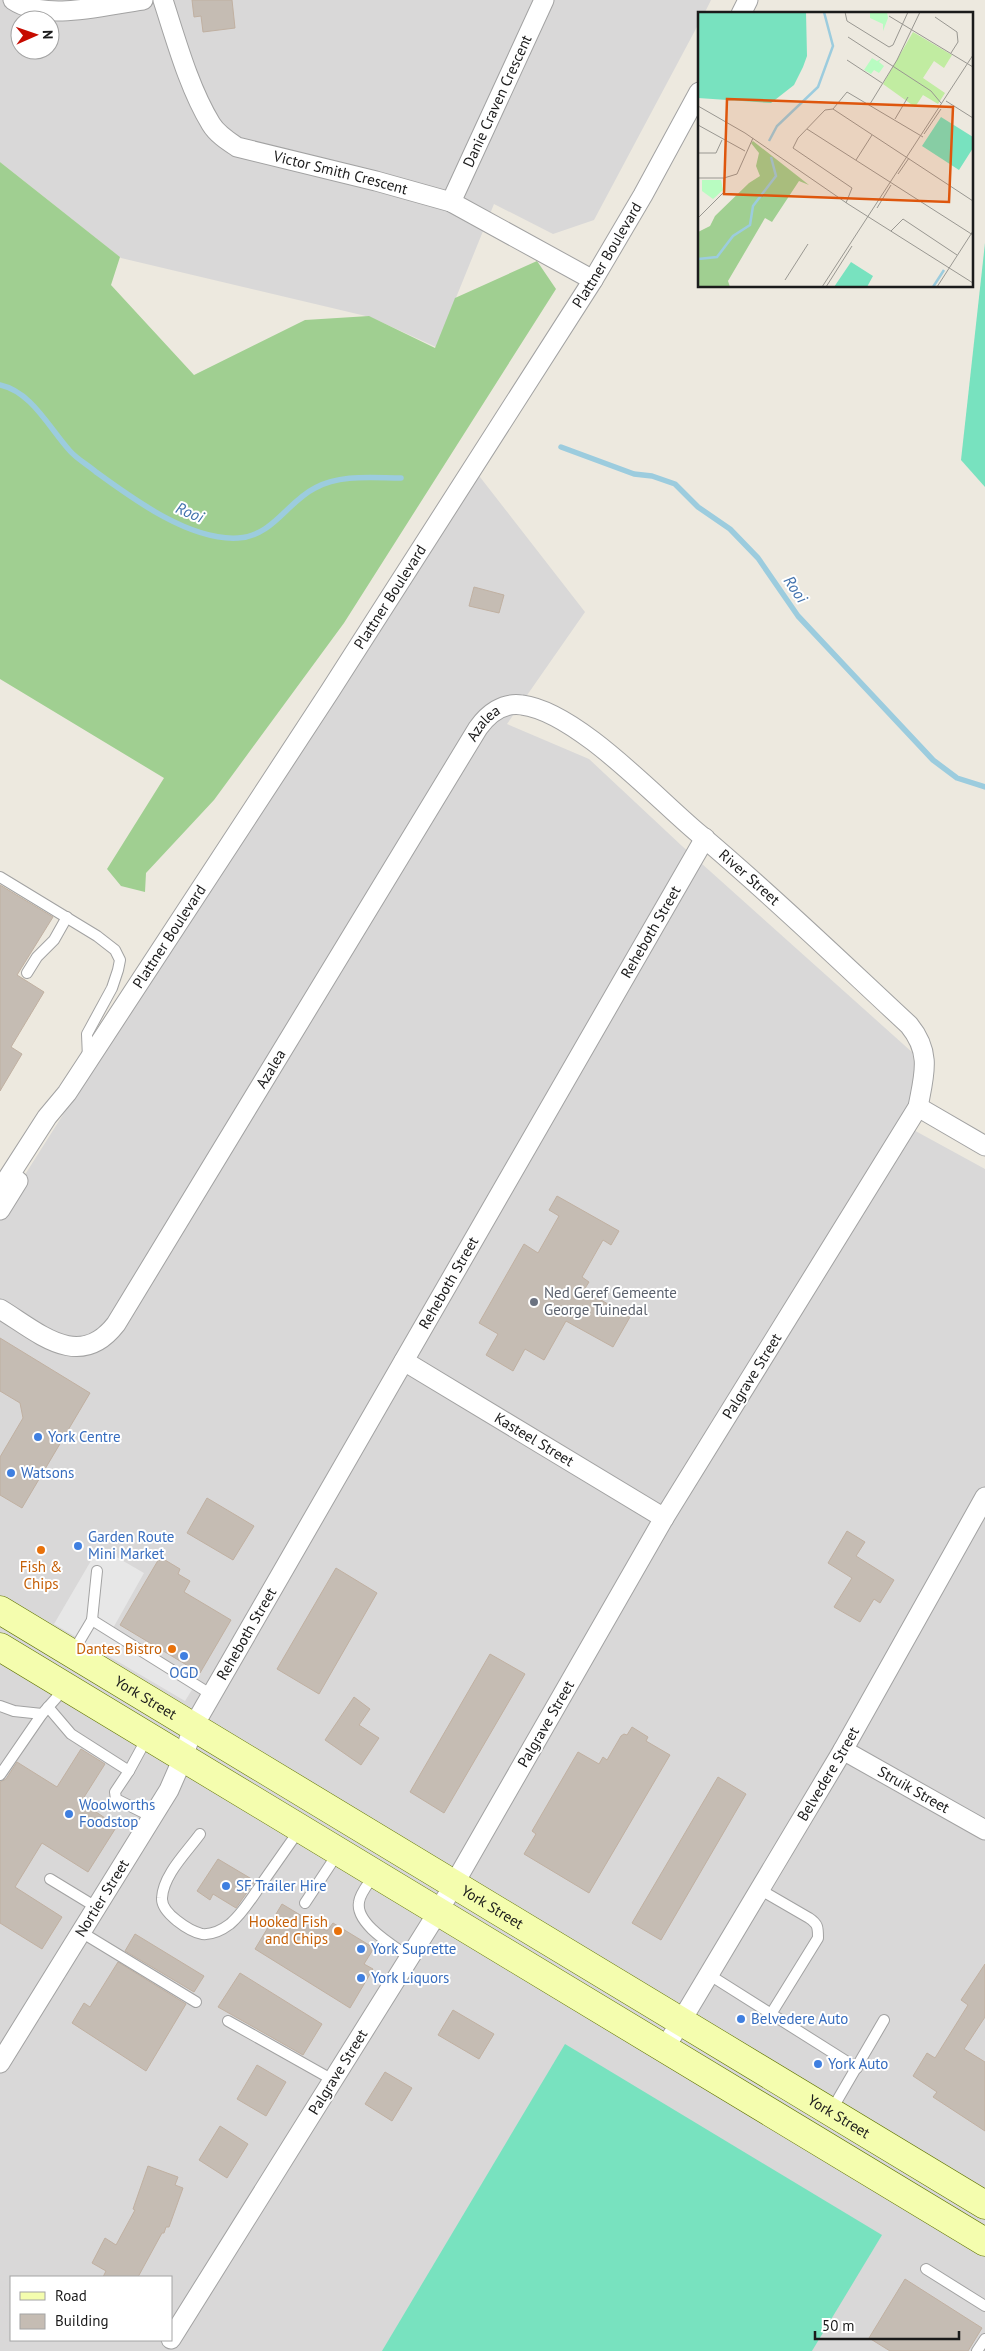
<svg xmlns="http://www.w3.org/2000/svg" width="985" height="2351" viewBox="0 0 985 2351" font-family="'PT Sans',sans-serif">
<rect width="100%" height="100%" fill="#ede9df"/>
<!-- residential -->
<g fill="#d9d8d8" fill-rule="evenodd">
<path d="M0 0H711L704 14H699V23L594 220 553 234 494 204 436 347 370 317 121 258 0 162ZM20 20H50V50H20Z"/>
<path d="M473 468 585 612 507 724 589 759 682 846 913 1053 915 1072 912 1097 899 1122 985 1169V2351H0V1214ZM11 2277H171V2340H11Z"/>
</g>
<!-- forest -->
<polygon fill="#a0cf91" points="0,162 120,257 111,285 194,375 305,320 369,316 435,348 455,298 537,261 556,289 344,623 214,800 146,873 145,892 121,886 107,869 164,778 0,679"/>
<!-- pitch -->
<g fill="#78e2bf">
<polygon points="985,243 985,487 961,460"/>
<polygon points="565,2044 882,2235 812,2351 382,2351"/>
</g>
<!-- parking -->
<polygon fill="#e7e7e7" points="99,1547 144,1573 112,1630 198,1680 185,1701 54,1624"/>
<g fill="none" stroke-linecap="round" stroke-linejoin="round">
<!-- stream -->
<g stroke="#9cccde" stroke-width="5.5">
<path d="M0 385C32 392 49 428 70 451 77 459 88 465 96 472 133 499 190 541 238 538 273 536 287 502 315 488 341 474 373 478 401 478"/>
<polyline points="561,447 634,474 652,476 675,484 698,507 730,529 758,558 798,616 933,760 957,778 985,787"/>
</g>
</g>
<!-- building -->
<g fill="#c5bcb3" stroke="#c0b0a1">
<polygon points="192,0 232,0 235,28 203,32 201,16 194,17"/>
<polygon points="474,587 504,595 499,613 469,606"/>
<polygon points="0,885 53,917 17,975 44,992 11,1047 22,1054 0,1091"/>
<polygon points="557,1196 619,1231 611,1245 603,1240 582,1277 589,1282 584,1290 630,1317 613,1347 566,1321 544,1360 525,1349 513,1371 486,1355 498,1334 479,1323 524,1244 538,1253 559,1216 549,1210"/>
<polygon points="0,1338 90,1393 22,1508 0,1495 0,1457 23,1418 20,1403 0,1391"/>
<polygon points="207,1498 254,1526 233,1560 187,1533"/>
<polygon points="847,1531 865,1542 856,1556 894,1580 880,1603 874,1599 860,1622 834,1607 852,1578 828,1563"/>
<polygon points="160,1557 180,1569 178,1574 190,1581 184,1592 231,1620 200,1673 120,1625"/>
<polygon points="336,1568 377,1593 319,1694 277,1669"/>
<polygon points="490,1654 525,1674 444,1813 410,1792"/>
<polygon points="354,1697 370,1709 359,1725 379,1738 361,1765 325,1740"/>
<polygon points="632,1727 648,1737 646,1741 670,1755 589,1893 524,1854 536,1834 532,1831 578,1752 599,1764 603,1757 607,1760 621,1736 624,1734 627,1735"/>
<polygon points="81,1749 105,1764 81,1802 117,1826 88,1872 42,1843 15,1887 62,1917 42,1949 0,1923 0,1782 6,1779 17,1762 57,1787"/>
<polygon points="718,1777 746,1794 661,1940 632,1923"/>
<polygon points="218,1859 255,1881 236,1908 213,1894 210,1900 197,1891"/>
<polygon points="282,1904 327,1931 333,1923 374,1948 364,1964 373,1969 350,2008 255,1949"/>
<polygon points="135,1934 204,1976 194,1992 125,1951"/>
<polygon points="118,1962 186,2004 146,2071 72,2023 84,2003 90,2007"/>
<polygon points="985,1964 985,2017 964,2049 985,2062 985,2131 933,2097 937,2092 913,2076 927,2053 935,2058 968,2005 961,2000"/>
<polygon points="240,1973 322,2024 303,2055 218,2007"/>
<polygon points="453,2010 494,2034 479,2059 438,2035"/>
<polygon points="257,2065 286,2082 266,2116 237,2099"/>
<polygon points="385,2072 412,2088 392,2121 365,2104"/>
<polygon points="220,2126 248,2144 227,2178 199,2160"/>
<polygon points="148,2166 178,2177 175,2185 183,2188 169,2227 166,2227 164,2233 162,2233 138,2277 103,2277 106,2271 92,2263 105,2238 116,2245 135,2210 133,2209"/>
<polygon points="905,2279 982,2328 968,2351 890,2351 869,2338"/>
</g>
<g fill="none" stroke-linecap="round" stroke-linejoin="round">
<!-- service casing -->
<g stroke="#a2a2a2" stroke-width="12">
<g id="service">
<polyline points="0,877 97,936 115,950 120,960 118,970 112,988 87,1034 88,1058"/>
<polyline points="27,973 37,957 54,940 67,917"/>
<polyline points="92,1620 212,1695"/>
<polyline points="73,1652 92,1620 97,1571"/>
<polyline points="0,1706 14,1711 42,1714 66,1687"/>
<polyline points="48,1707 71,1734 129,1771 147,1738"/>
<polyline points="129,1771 115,1792 116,1799 152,1817"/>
<polyline points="0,1775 42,1714"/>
<path d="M200 1834C187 1852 163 1875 162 1898 161 1913 189 1931 202 1934 212 1935 222 1930 230 1924 241 1915 250 1901 258 1889 272 1869 286 1849 300 1829"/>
<path d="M374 1875C369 1883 360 1893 359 1902 355 1924 394 1946 409 1957"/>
<polyline points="50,1879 96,1907"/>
<path d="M759 1889 809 1918C818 1924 818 1927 818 1938L771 2014"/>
<polyline points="305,1903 338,1853"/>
<polyline points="81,1932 196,2002"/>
<polyline points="708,1974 857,2068"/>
<polyline points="228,2021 333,2080"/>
<polyline points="831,2111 884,2020"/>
<polyline points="926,2269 985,2306"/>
<polyline points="977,2351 985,2339"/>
</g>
</g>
<!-- minor casing -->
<g stroke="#a2a2a2" stroke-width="21">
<g id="minor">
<path d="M13 0C46 22 105 5 143 0"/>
<path id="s1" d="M163 0C176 40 189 88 211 124 217 134 228 141 237 147L376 181 451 202 593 280"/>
<polyline points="741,14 748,0"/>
<path id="s2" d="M451 202 544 0"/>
<polyline points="918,1107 985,1146"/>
<path id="s3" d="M0 1190 47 1117 67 1093 330 691 593 280 643 195 699 92"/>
<polyline points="0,1210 18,1181"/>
<path id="s4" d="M0 1309C38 1332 79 1372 116 1324L478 728C488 714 503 702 522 705 577 712 656 798 698 833 771 894 840 961 909 1025 932 1053 924 1075 918 1107L664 1518 438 1912 171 2339"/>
<path id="s5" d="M404 1361 664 1518"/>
<path id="s6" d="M843 1750 985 1830"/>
<path id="s7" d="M665 2048 843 1750 985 1497"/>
<path id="s8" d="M0 2063 169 1790 183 1758 193 1727 705 838"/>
</g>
</g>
<!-- secondary casing -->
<g stroke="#607400" stroke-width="29">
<g id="secondary">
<path id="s9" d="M0 1610 985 2205"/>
<polyline points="0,1647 985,2242"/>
</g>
</g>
<!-- service -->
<use href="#service" stroke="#fff" stroke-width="10"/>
<!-- minor -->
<use href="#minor" stroke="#fff" stroke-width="19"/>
<!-- secondary -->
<use href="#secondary" stroke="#f4fdae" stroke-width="28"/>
</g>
<!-- markers -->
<circle fill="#6b7280" stroke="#fff" stroke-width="2" cx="534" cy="1302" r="5"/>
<g fill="#3f7fe0" stroke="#fff" stroke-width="2">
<circle cx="38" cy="1437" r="5"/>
<circle cx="11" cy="1473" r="5"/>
<circle cx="78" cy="1546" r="5"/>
<circle cx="184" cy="1656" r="5"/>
<circle cx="69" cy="1814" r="5"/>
<circle cx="226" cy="1886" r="5"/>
<circle cx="361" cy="1949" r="5"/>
<circle cx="361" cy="1978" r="5"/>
<circle cx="741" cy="2019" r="5"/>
<circle cx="818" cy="2064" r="5"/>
</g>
<g fill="#e8710a" stroke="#fff" stroke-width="2">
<circle cx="41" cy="1550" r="5"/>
<circle cx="172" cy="1649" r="5"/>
<circle cx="338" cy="1931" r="5"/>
</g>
<g text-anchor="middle" stroke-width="4" stroke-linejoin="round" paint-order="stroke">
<!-- street labels -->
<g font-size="15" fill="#1b1b1b" stroke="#fff">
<text dy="5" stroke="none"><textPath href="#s2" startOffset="111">Danie Craven Crescent</textPath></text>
<text dy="5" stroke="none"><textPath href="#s1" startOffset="275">Victor Smith Crescent</textPath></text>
<text dy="5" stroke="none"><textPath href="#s3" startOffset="1115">Plattner Boulevard</textPath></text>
<text dy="5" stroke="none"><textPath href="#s3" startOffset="710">Plattner Boulevard</textPath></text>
<text dy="5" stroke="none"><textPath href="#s4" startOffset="838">Azalea</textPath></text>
<text dy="5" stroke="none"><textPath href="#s4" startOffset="1171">River Street</textPath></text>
<text dy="5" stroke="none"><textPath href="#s8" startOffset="1306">Reheboth Street</textPath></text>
<text dy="5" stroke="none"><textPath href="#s3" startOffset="305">Plattner Boulevard</textPath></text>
<text dy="5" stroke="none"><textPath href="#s4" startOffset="432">Azalea</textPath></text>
<text dy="5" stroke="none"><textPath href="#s8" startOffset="901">Reheboth Street</textPath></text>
<text transform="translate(752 1376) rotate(-58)" y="5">Palgrave Street</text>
<text dy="5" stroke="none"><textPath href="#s5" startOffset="152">Kasteel Street</textPath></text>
<text dy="5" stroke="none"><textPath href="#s8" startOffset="496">Reheboth Street</textPath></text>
<text dy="5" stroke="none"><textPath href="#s9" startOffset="170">York Street</textPath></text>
<text transform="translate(546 1724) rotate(-60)" y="5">Palgrave Street</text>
<text dy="5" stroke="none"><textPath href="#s7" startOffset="319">Belvedere Street</textPath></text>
<text dy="5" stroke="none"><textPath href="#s6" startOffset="81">Struik Street</textPath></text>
<text dy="5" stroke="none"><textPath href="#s8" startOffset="194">Nortier Street</textPath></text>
<text dy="5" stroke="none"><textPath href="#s9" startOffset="575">York Street</textPath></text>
<text transform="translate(338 2072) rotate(-58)" y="5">Palgrave Street</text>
<text dy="5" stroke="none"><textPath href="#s9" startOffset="980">York Street</textPath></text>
</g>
<!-- worship labels -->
<g font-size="15" fill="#5b616d" stroke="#fff" text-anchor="start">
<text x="544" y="1298">Ned Geref Gemeente<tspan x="544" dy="17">George Tuinedal</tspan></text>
</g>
<!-- shop labels -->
<g font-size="15" fill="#366cbe" stroke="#fff" text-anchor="start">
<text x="48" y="1442">York Centre</text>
<text x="21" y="1478">Watsons</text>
<text x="88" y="1542">Garden Route<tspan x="88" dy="17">Mini Market</tspan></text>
<text x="184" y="1678" text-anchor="middle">OGD</text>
<text x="79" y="1810">Woolworths<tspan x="79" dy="17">Foodstop</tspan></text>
<text x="236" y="1891">SF Trailer Hire</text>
<text x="371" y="1954">York Suprette</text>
<text x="371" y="1983">York Liquors</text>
<text x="751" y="2024">Belvedere Auto</text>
<text x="828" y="2069">York Auto</text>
</g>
<!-- food labels -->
<g font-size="15" fill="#c56008" stroke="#fff" text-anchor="end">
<text x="41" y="1572" text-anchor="middle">Fish &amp;<tspan x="41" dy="17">Chips</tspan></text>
<text x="162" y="1654">Dantes Bistro</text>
<text x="328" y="1927">Hooked Fish<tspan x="328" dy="17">and Chips</tspan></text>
</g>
<!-- water labels -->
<g font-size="16" font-style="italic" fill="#4373ae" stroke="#fff">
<text transform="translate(190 512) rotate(23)" y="6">Rooi</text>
<text transform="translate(796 589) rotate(56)" y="6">Rooi</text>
</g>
</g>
<!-- overview -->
<g transform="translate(698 12)">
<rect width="275" height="275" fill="#ede9df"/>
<path d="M215 20 254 43 246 56 236 49 225 66 247 81 240 92 225 83 217 95 185 72Z" fill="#c1eca1"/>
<path d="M55 129 111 173 101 169 74 210 67 206 30 269 32 275H0V220L12 214 17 204 51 171 62 164 58 154 61 141 53 131Z" fill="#a0cf91"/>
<path d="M189 0 190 6 185 19V12L172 6V0ZM174 46 179 49 183 47 181 50 186 54 181 61 176 58 173 62 166 58ZM4 168H23L25 178 15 187 4 179Z" fill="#b8fcc1"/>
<path d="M108 0 109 44 105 55 96 73 73 91 0 86V0ZM243 105 275 125V136L261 158 224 134ZM153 250 175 264 169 275H136Z" fill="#78e2bf"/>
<path fill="none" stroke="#9cccde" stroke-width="2.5" d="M71 129 79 114 120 75 135 34 126 0M0 247 19 245 35 224 52 213 55 194 78 164 73 145M235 275 246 258"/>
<path fill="none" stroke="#999791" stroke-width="1" d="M147 0 149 9 191 35 195 33 210 0M191 4 275 55M237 5 259 20 260 30 253 41M150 25 233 79 243 91M149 48 184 71M248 89 275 106M172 92 199 48 222 0M0 94 47 121 150 192 275 271M135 97 275 189M135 97 127 98 100 126 95 136 154 176 148 191M135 97 149 80 225 125M197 107 210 85M0 113 47 139M109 117 275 223M226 122 243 97M0 141H18L24 128M158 148 174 123M200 162 211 146M0 166H26L39 162 55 126M179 196 193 173M0 206 26 180V166M193 219 205 207 259 243M87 268 110 232M124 275 275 43M128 275 154 234M239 275 275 219"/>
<path fill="#de560d" fill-opacity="0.15" stroke="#de560d" stroke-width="2.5" d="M29 87 255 95 251 190 26 182Z"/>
<rect width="275" height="275" fill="none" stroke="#1b1b1b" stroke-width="2.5"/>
</g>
<!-- legend -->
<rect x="10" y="2276" width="162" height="65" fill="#ffffff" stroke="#a4a4a4"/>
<rect x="20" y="2292" width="25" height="8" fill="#f4fdae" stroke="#a4a4a4"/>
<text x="55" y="2301" font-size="15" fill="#1b1b1b">Road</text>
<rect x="20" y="2314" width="25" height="15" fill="#c5bcb3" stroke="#a4a4a4"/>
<text x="55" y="2326" font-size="15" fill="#1b1b1b">Building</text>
<!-- north arrow -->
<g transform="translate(35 35) rotate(88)"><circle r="24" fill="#ffffff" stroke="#a4a4a4"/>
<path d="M0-4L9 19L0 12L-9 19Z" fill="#c60b00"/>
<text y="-8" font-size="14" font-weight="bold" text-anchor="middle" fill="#1b1b1b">N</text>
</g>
<!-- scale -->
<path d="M815 2331v8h144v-8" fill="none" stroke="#1b1b1b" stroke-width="2.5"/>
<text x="822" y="2331" font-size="15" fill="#1b1b1b" stroke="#ffffff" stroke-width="4" paint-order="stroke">50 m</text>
</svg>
